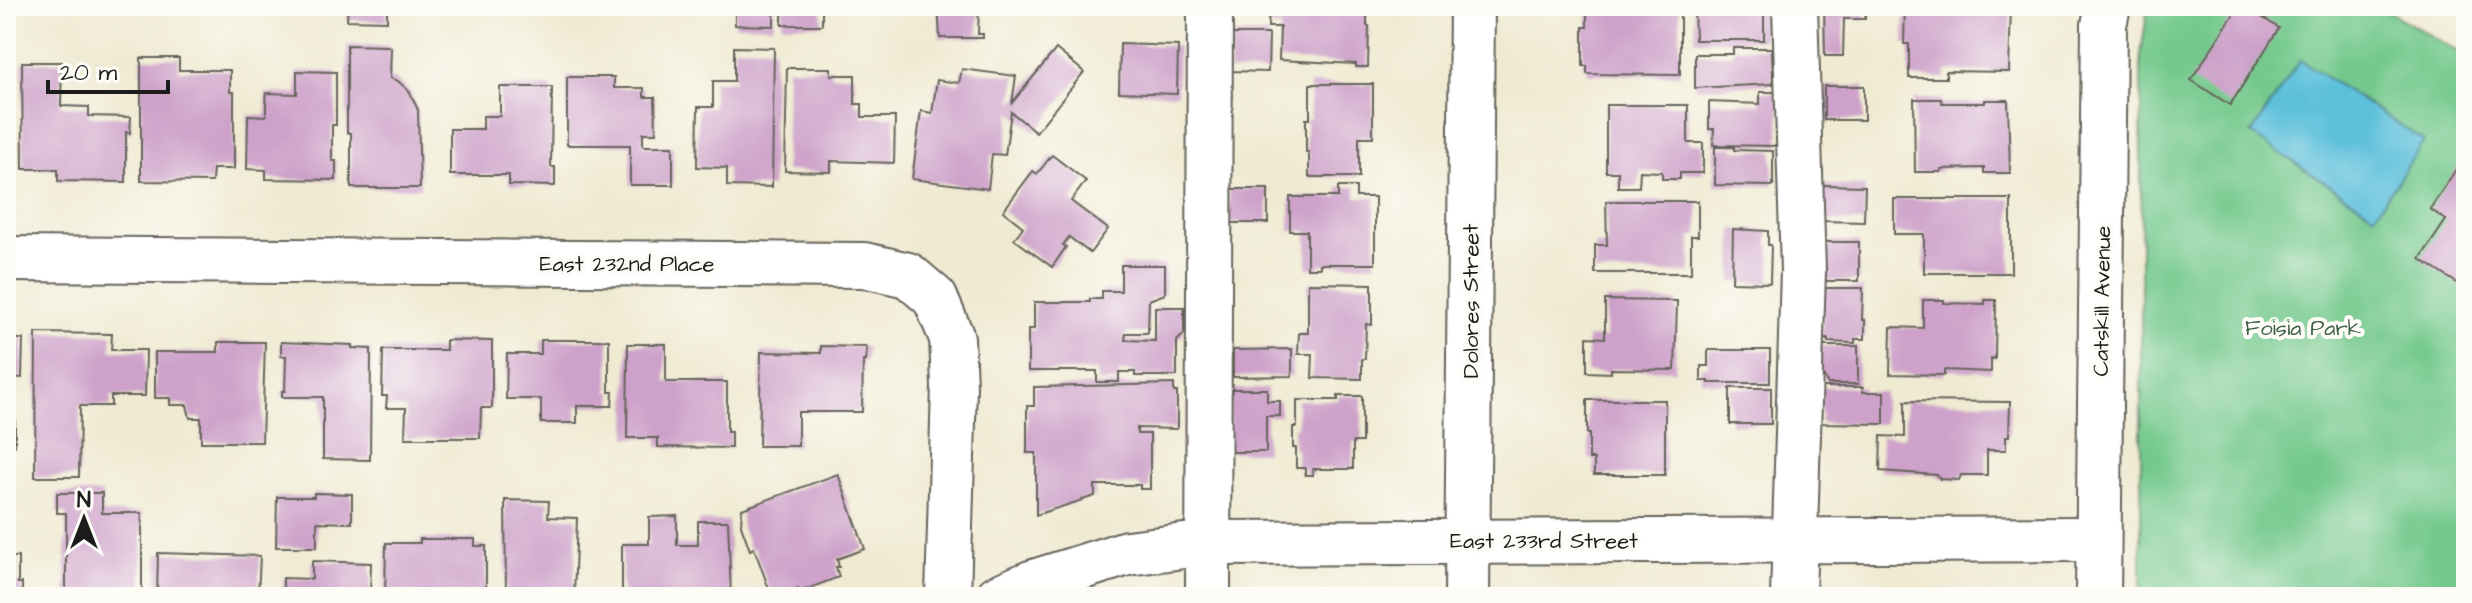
<svg xmlns="http://www.w3.org/2000/svg" width="2472" height="603" viewBox="0 0 2472 603" font-family="'Architects Daughter',sans-serif">
<rect width="100%" height="100%" fill="#fdfcf7"/>
<filter id="ink" filterUnits="userSpaceOnUse"><feTurbulence type="fractalNoise" baseFrequency=".0125" numOctaves="2"/><feDisplacementMap in="SourceGraphic" scale="16" xChannelSelector="R" yChannelSelector="G"/><feConvolveMatrix kernelMatrix="1 2 1 2 8 2 1 2 1" color-interpolation-filters="sRGB"/></filter>
<filter id="wash" filterUnits="userSpaceOnUse"><feTurbulence type="fractalNoise" baseFrequency=".006" numOctaves="4" result="noise"/><feDisplacementMap in="SourceGraphic" scale="32" xChannelSelector="R" yChannelSelector="G"/><feGaussianBlur stdDeviation="1.8" result="paint"/><feColorMatrix in="noise" values="0 0 0 0 0 0 0 0 0 0 0 0 0 0 0 0 0 1.4 0 .05"/><feComposite in="paint" operator="in"/></filter>
<g filter="url(#wash)">
<rect width="100%" height="100%" fill="#efead1"/>
<!-- green -->
<polygon fill="#74c98d" stroke="#487254" stroke-width="2" points="2148,6 2379,6 2466,56 2466,597 2141,597 2141,54"/>
<!-- water -->
<polygon fill="#5dc0db" stroke="#3c6e7c" stroke-width="2" points="2300,60 2424,141 2375,215 2251,134"/>
<g id="blocks">
<!-- building -->
<g fill="#cda1c9">
<polygon points="348,6 387,6 387,21 347,20"/>
<polygon points="735,6 774,6 774,26 735,25"/>
<rect x="782" y="6" width="40" height="19"/>
<polygon points="938,6 979,6 978,34 983,34 983,38 940,38"/>
<polygon points="1269,6 1367,6 1367,26 1369,26 1368,67 1356,67 1356,64 1279,60 1280,27 1268,27"/>
<polygon points="1587,6 1680,6 1680,75 1587,74 1587,66 1583,66 1583,27 1587,27"/>
<polygon points="1694,6 1764,6 1764,40 1695,40"/>
<polygon points="1824,6 1865,6 1865,19 1844,19 1843,56 1825,56"/>
<polygon points="1905,6 2011,6 2009,72 1946,71 1946,78 1909,78 1909,44 1904,44"/>
<polygon points="2239,6 2244,6 2279,28 2230,105 2191,80"/>
<polygon points="1230,34 1269,34 1268,72 1229,71"/>
<polygon points="1120,44 1178,46 1177,94 1119,92"/>
<polygon points="347,45 387,46 391,48 390,78 398,81 410,92 418,110 420,188 351,188 351,133 347,133"/>
<polygon points="734,47 774,48 772,187 727,186 727,168 697,167 698,107 713,107 713,81 734,81"/>
<polygon points="1733,48 1772,48 1773,84 1695,88 1695,54 1733,54"/>
<polygon points="1056,49 1084,72 1036,132 1011,112 1005,155 992,154 988,189 912,179 921,111 932,113 937,80 959,83 962,69 1016,76 1012,103"/>
<polygon points="141,58 179,58 179,70 230,70 230,92 234,92 234,169 213,169 212,182 141,181"/>
<polygon points="22,62 62,62 61,106 89,107 89,116 131,117 130,133 126,132 126,182 58,181 58,169 23,169"/>
<polygon points="787,68 831,68 831,75 855,75 855,104 862,104 862,117 895,117 894,163 831,161 831,172 785,171"/>
<polygon points="297,71 336,72 336,125 332,125 332,161 336,161 336,180 266,179 266,170 247,169 248,115 266,116 266,93 297,94"/>
<polygon points="567,77 614,77 614,88 644,88 644,97 655,97 656,133 643,133 643,146 673,146 673,185 630,185 630,145 567,145"/>
<polygon points="1310,84 1373,84 1373,137 1359,137 1359,177 1309,177 1309,152 1306,152 1306,119 1310,119"/>
<rect x="1824" y="86" width="40" height="34"/>
<polygon points="500,87 552,87 551,167 555,167 555,186 509,185 509,175 450,175 450,129 483,129 483,116 500,116"/>
<polygon points="1760,92 1780,92 1779,146 1713,145 1714,129 1709,129 1709,102 1760,104"/>
<polygon points="1914,99 1941,99 1942,103 1985,103 1985,100 2008,100 2010,173 1984,173 1984,168 1941,169 1941,172 1915,172"/>
<polygon points="1606,105 1688,105 1688,143 1703,143 1703,173 1680,173 1680,179 1662,179 1662,172 1640,171 1639,187 1618,187 1618,172 1606,172"/>
<polygon points="1715,147 1734,147 1734,150 1773,151 1773,186 1715,185"/>
<polygon points="2466,154 2466,289 2420,259 2446,220 2430,209"/>
<polygon points="1052,155 1086,181 1071,201 1108,229 1090,253 1069,237 1063,245 1066,247 1052,267 1014,239 1023,227 1003,211 1033,171 1037,174"/>
<polygon points="1823,185 1865,186 1864,222 1821,221"/>
<polygon points="1338,187 1356,187 1356,197 1375,197 1375,264 1320,264 1320,268 1307,268 1307,231 1290,231 1290,197 1338,197"/>
<rect x="1229" y="189" width="39" height="34"/>
<polygon points="1894,199 2011,199 2011,273 1924,273 1924,234 1894,234"/>
<polygon points="1606,201 1698,201 1698,236 1691,236 1691,273 1595,273 1595,245 1607,245"/>
<polygon points="1733,229 1768,231 1768,245 1771,245 1770,283 1732,282"/>
<polygon points="1822,242 1859,242 1859,281 1823,281"/>
<polygon points="1121,265 1165,265 1165,294 1149,300 1148,333 1126,333 1125,340 1155,341 1155,307 1184,307 1184,334 1177,341 1177,376 1135,376 1135,372 1119,372 1119,382 1097,382 1097,371 1028,371 1028,329 1034,329 1034,302 1090,302 1090,299 1102,299 1102,291 1121,291"/>
<polygon points="1308,283 1372,284 1372,325 1366,324 1365,359 1362,359 1362,379 1312,378 1313,354 1298,354 1299,333 1308,333"/>
<polygon points="1823,288 1863,288 1862,320 1865,320 1865,339 1855,339 1855,343 1828,342 1828,339 1822,339"/>
<polygon points="1605,300 1677,301 1675,370 1611,369 1611,373 1587,372 1587,337 1605,338"/>
<polygon points="1923,300 1944,300 1944,303 1985,304 1985,300 1996,300 1995,359 1991,358 1991,372 1944,370 1944,375 1890,374 1891,327 1923,328"/>
<polygon points="36,333 112,334 111,350 146,350 145,396 111,396 111,406 80,406 79,477 35,477"/>
<polygon points="6,339 23,339 22,378 6,377"/>
<polygon points="446,340 492,341 492,408 481,408 480,438 405,438 406,408 386,408 387,396 382,396 383,350 446,350"/>
<polygon points="541,340 609,340 609,392 613,392 612,406 577,406 577,423 541,423 541,399 506,399 507,354 541,354"/>
<polygon points="218,342 265,342 262,442 201,442 201,418 190,418 187,405 170,405 170,398 155,398 155,352 218,352"/>
<polygon points="281,342 352,345 352,348 371,349 370,460 323,459 323,397 282,397 282,391 285,391 286,356 281,356"/>
<polygon points="628,344 666,344 666,382 727,382 727,432 731,432 731,448 658,447 658,438 627,438"/>
<polygon points="821,346 867,347 866,361 863,361 862,412 798,412 798,446 759,446 761,352 821,353"/>
<polygon points="1818,346 1858,346 1858,384 1828,384 1817,366"/>
<polygon points="1292,349 1292,376 1233,377 1233,350"/>
<polygon points="1708,350 1770,350 1770,383 1709,383 1709,381 1701,381 1701,366 1708,366"/>
<polygon points="1174,384 1174,392 1177,392 1177,429 1137,428 1137,434 1150,434 1150,489 1140,489 1140,485 1095,485 1095,496 1036,515 1036,453 1027,453 1027,406 1034,406 1034,387"/>
<polygon points="1821,387 1863,387 1863,392 1884,392 1884,424 1821,423"/>
<rect x="1730" y="388" width="41" height="36"/>
<polygon points="1229,389 1267,389 1267,401 1280,401 1280,416 1266,416 1266,452 1229,452"/>
<polygon points="1338,396 1362,396 1362,442 1353,442 1353,469 1313,469 1313,475 1305,475 1305,468 1296,468 1296,448 1293,448 1293,427 1297,427 1297,400 1338,400"/>
<polygon points="1587,400 1665,400 1665,475 1594,475 1594,459 1589,459 1589,434 1587,434"/>
<polygon points="1905,401 2010,402 2009,436 2006,436 2006,450 1987,450 1987,475 1961,475 1959,480 1940,479 1937,475 1880,471 1881,436 1905,437"/>
<rect x="6" y="418" width="9" height="28"/>
<polygon points="838,474 865,549 837,559 839,567 836,567 839,577 799,592 798,589 772,597 754,548 750,550 741,525 742,509"/>
<polygon points="57,493 102,493 102,513 142,513 142,597 66,597 66,513 57,513"/>
<polygon points="314,493 352,494 352,523 317,522 317,547 276,547 277,497 314,497"/>
<polygon points="505,500 549,501 548,517 577,518 574,597 506,597"/>
<polygon points="677,516 677,545 698,545 698,521 728,521 731,597 622,597 622,544 649,544 649,517"/>
<polygon points="420,539 475,539 475,546 486,546 486,597 385,597 386,543 420,543"/>
<polygon points="158,553 260,556 258,597 157,597"/>
<polygon points="6,557 18,557 18,583 22,583 22,597 6,597"/>
<polygon points="312,561 371,563 370,597 283,597 283,578 312,579"/>
</g>
</g>
</g>
<g filter="url(#ink)">
<use href="#blocks" fill-opacity="0" stroke="#66645b" stroke-width="2"/>
<g fill="none" stroke-linecap="round" stroke-linejoin="round">
<!-- minor casing -->
<g stroke="#66645b" stroke-width="48">
<g id="minor">
<polyline points="6,259 864,265 908,275 935,298 952,338 954,386 948,597"/>
<polyline points="998,597 1031,583 1127,553 1209,543 2098,539"/>
<polyline points="1208,597 1210,6"/>
<polyline points="1467,597 1472,6"/>
<polyline points="1793,597 1803,271 1795,6"/>
<polyline points="2098,597 2104,25 2108,6"/>
</g>
</g>
<!-- minor -->
<use href="#minor" stroke="#fff" stroke-width="44"/>
</g>
</g>
<g text-anchor="middle" stroke-width="8" stroke-linejoin="round" paint-order="stroke">
<!-- street labels -->
<g font-size="22" fill="#1c1c1c" stroke="#fdfcf7">
<text x="627" y="271">East 232nd Place</text>
<text transform="translate(1470 301) rotate(-90)" y="8">Dolores Street</text>
<text transform="translate(2101 301) rotate(-89)" y="8">Catskill Avenue</text>
<text x="1544" y="548">East 233rd Street</text>
</g>
<!-- park labels -->
<g font-size="22" fill="#3f6149" stroke="#fdfcf7">
<text x="2303" y="335">Foisia Park</text>
</g>
</g>
<!-- margin -->
<rect width="2472" height="603" fill="none" stroke="#fdfcf7" stroke-width="32"/>
<!-- north arrow -->
<g transform="translate(84 519)" stroke="#fdfcf7" stroke-width="6" paint-order="stroke">
<path d="M0-6L14 30L0 20L-14 30Z" fill="#1c1c1c"/>
<text y="-12" font-size="22" font-weight="bold" text-anchor="middle" fill="#1c1c1c">N</text>
</g>
<!-- scale -->
<path d="M48 80v12h120v-12" fill="none" stroke="#1c1c1c" stroke-width="4"/>
<text x="60" y="80" font-size="24" fill="#1c1c1c" stroke="#fdfcf7" stroke-width="6" paint-order="stroke">20 m</text>
</svg>
